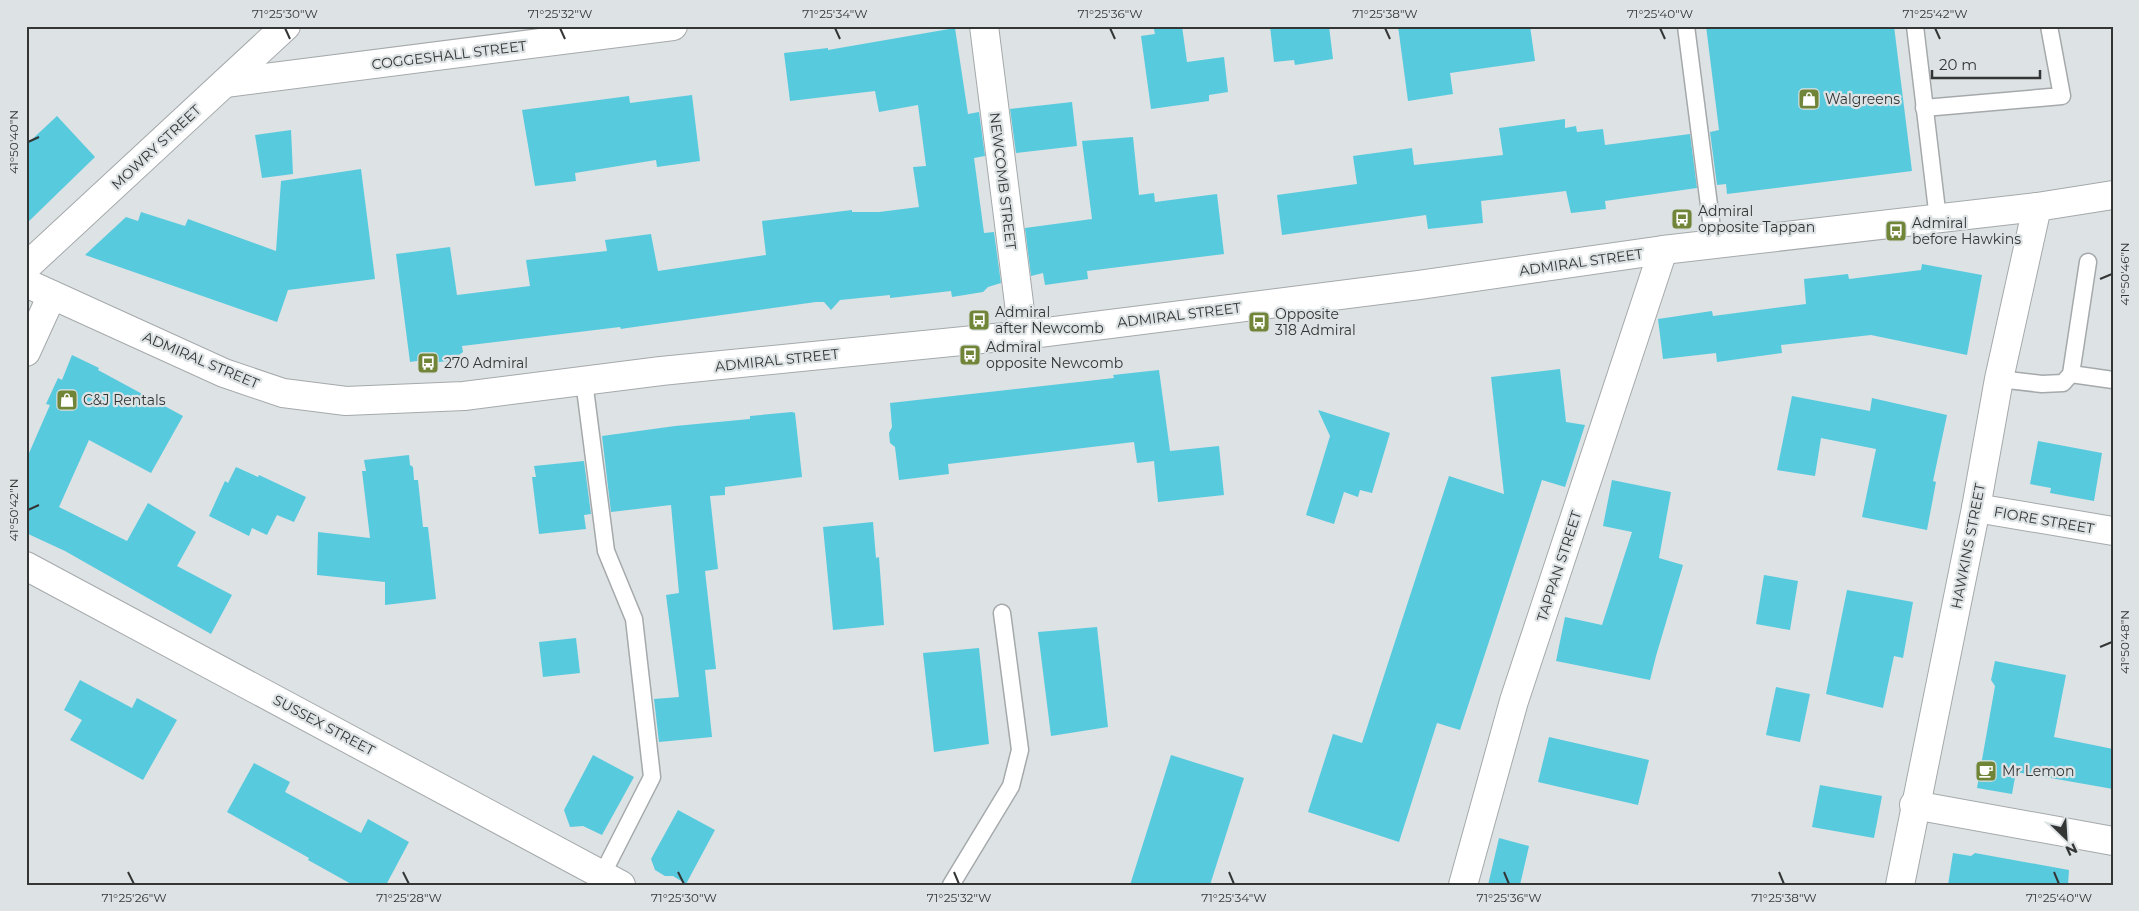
<svg xmlns="http://www.w3.org/2000/svg" width="2139" height="911" viewBox="0 0 2139 911" font-family="Montserrat,sans-serif">
<rect width="100%" height="100%" fill="#dde2e4"/>
<!-- building -->
<g fill="#58cade">
<polygon points="1182,26 1187,62 1224,57 1228,92 1209,95 1209,101 1151,109 1141,36 1155,34 1154,29"/>
<polygon points="1270,26 1329,26 1333,59 1295,65 1294,60 1274,62"/>
<polygon points="1398,26 1530,26 1535,61 1450,73 1453,94 1408,101"/>
<polygon points="1706,26 1894,26 1912,171 1727,194 1726,184 1717,185 1710,132 1719,130"/>
<polygon points="955,28 968,114 979,112 985,156 974,158 984,233 994,232 1001,283 988,287 983,292 952,297 951,291 890,298 890,295 840,300 831,310 824,302 816,302 627,328 621,329 620,327 462,346 463,352 451,361 438,362 430,359 410,362 396,254 450,247 457,295 530,286 526,260 607,251 605,240 651,234 658,271 766,255 762,221 852,210 852,212 879,212 919,207 913,167 926,166 918,105 879,112 875,91 790,101 784,53 828,48 828,50"/>
<polygon points="692,95 700,161 657,167 656,160 575,173 576,181 535,186 522,110 629,96 630,103"/>
<polygon points="1072,102 1077,146 1016,153 1010,109"/>
<polygon points="57,116 95,157 26,224 26,145"/>
<polygon points="1565,119 1565,128 1576,126 1577,132 1603,129 1605,145 1690,134 1697,188 1605,201 1606,209 1571,213 1566,191 1481,201 1483,223 1428,229 1426,215 1282,235 1277,195 1357,184 1353,156 1412,148 1414,165 1503,155 1499,128"/>
<polygon points="291,130 293,174 262,178 255,135"/>
<polygon points="1133,137 1139,195 1154,193 1155,202 1217,194 1224,254 1087,271 1088,279 1045,285 1043,273 1031,276 1025,228 1092,219 1082,141"/>
<polygon points="361,169 375,279 288,290 277,322 85,255 126,217 138,221 141,212 185,226 188,219 276,251 281,181"/>
<polygon points="1922,264 1982,275 1967,355 1871,335 1781,345 1782,353 1717,362 1716,353 1663,359 1658,319 1712,311 1713,316 1806,304 1804,279 1848,274 1849,279 1921,270"/>
<polygon points="72,355 99,368 98,370 183,416 151,473 89,440 59,507 127,541 148,503 196,532 177,566 232,595 211,634 65,551 26,533 26,460 50,405 46,404 58,378 62,380"/>
<polygon points="1560,369 1566,422 1585,425 1565,487 1542,480 1460,730 1437,723 1399,842 1308,812 1333,734 1362,743 1449,476 1504,494 1491,377"/>
<polygon points="1159,370 1170,451 1219,446 1224,495 1158,502 1154,461 1137,463 1134,442 948,464 949,474 899,480 895,447 890,443 889,433 892,427 890,403 1114,378 1113,375"/>
<polygon points="1792,396 1870,411 1872,398 1947,415 1933,481 1936,482 1927,530 1862,517 1876,449 1821,438 1815,476 1777,470"/>
<polygon points="1318,410 1390,433 1372,493 1360,490 1358,497 1344,492 1334,524 1306,515 1330,436"/>
<polygon points="792,412 795,413 802,477 725,487 725,495 710,496 718,569 705,571 716,669 705,670 712,737 659,742 654,699 679,697 666,595 679,593 671,505 611,512 602,436 675,426 750,419 750,416"/>
<polygon points="2038,441 2102,453 2094,501 2050,493 2051,488 2030,484"/>
<polygon points="409,455 410,465 413,467 414,480 418,480 423,527 428,527 436,599 385,605 385,582 317,575 318,532 370,538 362,471 366,471 364,460"/>
<polygon points="584,461 591,514 584,515 586,529 539,534 532,477 536,477 534,466"/>
<polygon points="236,467 258,477 259,475 306,497 294,522 277,515 267,535 252,528 249,536 209,516 225,481 228,483"/>
<polygon points="1612,480 1671,492 1659,558 1683,565 1656,656 1650,680 1556,661 1565,617 1602,625 1632,532 1603,526"/>
<polygon points="873,522 876,558 879,557 884,625 833,630 823,527"/>
<polygon points="1764,575 1798,581 1790,630 1756,624"/>
<polygon points="1847,590 1913,602 1903,658 1894,656 1883,708 1826,694"/>
<polygon points="1097,627 1108,727 1051,736 1038,632"/>
<polygon points="576,638 580,673 543,677 539,642"/>
<polygon points="979,648 989,744 934,752 923,653"/>
<polygon points="1995,661 2066,675 2054,737 2113,749 2113,789 2016,772 2012,794 1977,788 1995,686 1991,680"/>
<polygon points="80,680 132,708 137,698 177,720 143,780 70,740 82,720 64,710"/>
<polygon points="1776,687 1810,694 1800,742 1766,735"/>
<polygon points="1549,737 1649,760 1638,805 1538,782"/>
<polygon points="593,755 634,777 602,835 583,826 570,827 564,810"/>
<polygon points="1171,755 1244,778 1210,885 1130,885"/>
<polygon points="254,763 290,782 285,792 361,833 368,819 409,842 386,885 353,885 308,860 309,858 227,812"/>
<polygon points="1820,785 1882,796 1874,838 1812,827"/>
<polygon points="678,810 715,830 686,884 673,876 665,876 655,870 651,859"/>
<polygon points="1499,838 1529,846 1520,885 1488,885"/>
<polygon points="1953,853 1971,856 1975,853 2069,870 2068,885 1948,885"/>
</g>
<g fill="none" stroke-linecap="round" stroke-linejoin="round">
<!-- service casing -->
<g stroke="#a5a9ab" stroke-width="19">
<g id="service">
<polyline points="1686,26 1714,244"/>
<polyline points="1915,26 1938,219"/>
<polyline points="1924,108 2062,96 2049,26"/>
<polyline points="2071,374 2113,380"/>
<polyline points="1999,379 2042,384 2063,383 2071,374 2088,262"/>
<polyline points="584,381 606,551 634,619 652,777 602,875"/>
<polyline points="951,885 1011,786 1020,750 1002,613"/>
</g>
</g>
<!-- minor casing -->
<g stroke="#a5a9ab" stroke-width="30">
<g id="minor">
<polyline points="984,26 1023,335"/>
<polyline points="225,83 673,26"/>
<polyline points="26,267 286,26"/>
<polyline points="26,352 52,295"/>
<polyline points="1976,508 2113,531"/>
<polyline points="26,566 621,885"/>
<polyline points="1914,805 2113,841"/>
<polyline points="1463,885 1514,701 1663,250"/>
</g>
</g>
<!-- tertiary casing -->
<g stroke="#a5a9ab" stroke-width="30">
<polyline id="tertiary" points="1900,885 1976,508 1999,379 2037,207"/>
</g>
<!-- secondary casing -->
<g stroke="#a5a9ab" stroke-width="30">
<polyline id="secondary" points="26,283 224,373 283,393 346,401 464,396 661,371 1023,335 1419,285 1663,250 2037,207 2113,195"/>
</g>
<!-- service -->
<use href="#service" stroke="#fff" stroke-width="16"/>
<!-- minor -->
<use href="#minor" stroke="#fff" stroke-width="28"/>
<!-- tertiary -->
<use href="#tertiary" stroke="#fff" stroke-width="28"/>
<!-- secondary -->
<use href="#secondary" stroke="#fff" stroke-width="28"/>
</g>
<!-- ticks -->
<path fill="none" stroke="#343636" stroke-width="2" d="M285 28 290 39M560 28 565 39M835 28 840 39M1110 28 1115 39M1385 28 1390 39M1660 28 1665 39M1935 28 1940 39M28 142 39 137M2100 279 2112 274M28 510 39 505M2100 647 2112 642M128 872 134 884M403 872 409 884M678 872 684 884M954 872 959 884M1229 872 1234 884M1504 872 1509 884M1779 872 1784 884M2054 872 2059 884"/>
<!-- icons -->
<defs>
<g id="shop-square" transform="scale(1.125)"><rect x="-9" y="-9" width="18" height="18" rx="4" fill="#708537" stroke="#dde2e4"/><path d="M-5-2.5h2.3a2.7 3.5 0 0 1 5.4 0H5L5.5 6h-11ZM-1.5-2.5h3a1.5 2.3 0 0 0-3 0Z" fill="#fff"/></g>
<g id="bus-square" transform="scale(1.125)"><rect x="-9" y="-9" width="18" height="18" rx="4" fill="#708537" stroke="#dde2e4"/><path d="M-5-6H5V4H4V6H2V4H-2V6H-4V4H-5ZM-3.5-4V0h7V-4ZM-3.5 1.2v1.5H-2V1.2ZM2 1.2v1.5H3.5V1.2Z" fill="#fff"/></g>
<g id="cafe-square" transform="scale(1.125)"><rect x="-9" y="-9" width="18" height="18" rx="4" fill="#708537" stroke="#dde2e4"/><path d="M-5.5-4.5H6V0H3Q3 3.5 0 3.5H-2.5Q-5.5 3.5-5.5 0ZM3-3.2v2h1.7v-2ZM-6 4.5H4V6H-6Z" fill="#fff"/></g>
</defs>
<g fill-rule="evenodd">
<use href="#shop-square" x="1809" y="99"/>
<use href="#bus-square" x="1682" y="219"/>
<use href="#bus-square" x="1896" y="231"/>
<use href="#bus-square" x="979" y="320"/>
<use href="#bus-square" x="1259" y="322"/>
<use href="#bus-square" x="970" y="355"/>
<use href="#bus-square" x="428" y="363"/>
<use href="#shop-square" x="67" y="400"/>
<use href="#cafe-square" x="1986" y="771"/>
</g>
<g text-anchor="middle" stroke-width="4.5" stroke-linejoin="round" paint-order="stroke">
<!-- street labels -->
<g font-size="14" fill="#343636" stroke="#dde2e4">
<text transform="translate(449 55) rotate(-7)" y="5">COGGESHALL STREET</text>
<text transform="translate(156 147) rotate(-43)" y="5">MOWRY STREET</text>
<text transform="translate(1003 181) rotate(83)" y="5">NEWCOMB STREET</text>
<text transform="translate(1581 262) rotate(-8)" y="5">ADMIRAL STREET</text>
<text transform="translate(1179 315) rotate(-7)" y="5">ADMIRAL STREET</text>
<text transform="translate(201 360) rotate(23)" y="5">ADMIRAL STREET</text>
<text transform="translate(777 360) rotate(-6)" y="5">ADMIRAL STREET</text>
<text transform="translate(2044 520) rotate(10)" y="5">FIORE STREET</text>
<text transform="translate(1968 546) rotate(-79)" y="5">HAWKINS STREET</text>
<text transform="translate(1559 566) rotate(-72)" y="5">TAPPAN STREET</text>
<text transform="translate(324 725) rotate(28)" y="5">SUSSEX STREET</text>
</g>
<!-- poi labels -->
<g font-size="14" fill="#343636" stroke="#dde2e4" text-anchor="start">
<text x="1825" y="104">Walgreens</text>
<text x="1698" y="216">Admiral<tspan x="1698" dy="16">opposite Tappan</tspan></text>
<text x="1912" y="228">Admiral<tspan x="1912" dy="16">before Hawkins</tspan></text>
<text x="995" y="317">Admiral<tspan x="995" dy="16">after Newcomb</tspan></text>
<text x="1275" y="319">Opposite<tspan x="1275" dy="16">318 Admiral</tspan></text>
<text x="986" y="352">Admiral<tspan x="986" dy="16">opposite Newcomb</tspan></text>
<text x="444" y="368">270 Admiral</text>
<text x="83" y="405">C&amp;J Rentals</text>
<text x="2002" y="776">Mr Lemon</text>
</g>
</g>
<!-- border -->
<rect width="2139" height="911" fill="none" stroke="#dde2e4" stroke-width="55"/>
<!-- north arrow -->
<g transform="translate(2066 838) rotate(155)" stroke="#dde2e4" stroke-width="4" paint-order="stroke">
<path d="M0-4L9 19L0 12L-9 19Z" fill="#343636"/>
<text y="-8" font-size="14" font-weight="bold" text-anchor="middle" fill="#343636">N</text>
</g>
<!-- scale -->
<path d="M1932 70v8h108v-8" fill="none" stroke="#343636" stroke-width="2.5"/>
<text x="1939" y="70" font-size="15" fill="#343636" stroke="#dde2e4" stroke-width="4" paint-order="stroke">20 m</text>
<rect x="28" y="28" width="2084" height="856" fill="none" stroke="#343636" stroke-width="2"/>
<g font-size="12" text-anchor="middle" fill="#343636">
<text x="285" y="18">71°25'30"W</text>
<text x="560" y="18">71°25'32"W</text>
<text x="835" y="18">71°25'34"W</text>
<text x="1110" y="18">71°25'36"W</text>
<text x="1385" y="18">71°25'38"W</text>
<text x="1660" y="18">71°25'40"W</text>
<text x="1935" y="18">71°25'42"W</text>
<text transform="translate(14 142) rotate(-90)" y="4">41°50'40"N</text>
<text transform="translate(2125 274) rotate(-90)" y="4">41°50'46"N</text>
<text transform="translate(14 510) rotate(-90)" y="4">41°50'42"N</text>
<text transform="translate(2125 642) rotate(-90)" y="4">41°50'48"N</text>
<text x="134" y="902">71°25'26"W</text>
<text x="409" y="902">71°25'28"W</text>
<text x="684" y="902">71°25'30"W</text>
<text x="959" y="902">71°25'32"W</text>
<text x="1234" y="902">71°25'34"W</text>
<text x="1509" y="902">71°25'36"W</text>
<text x="1784" y="902">71°25'38"W</text>
<text x="2059" y="902">71°25'40"W</text>
</g>
</svg>
